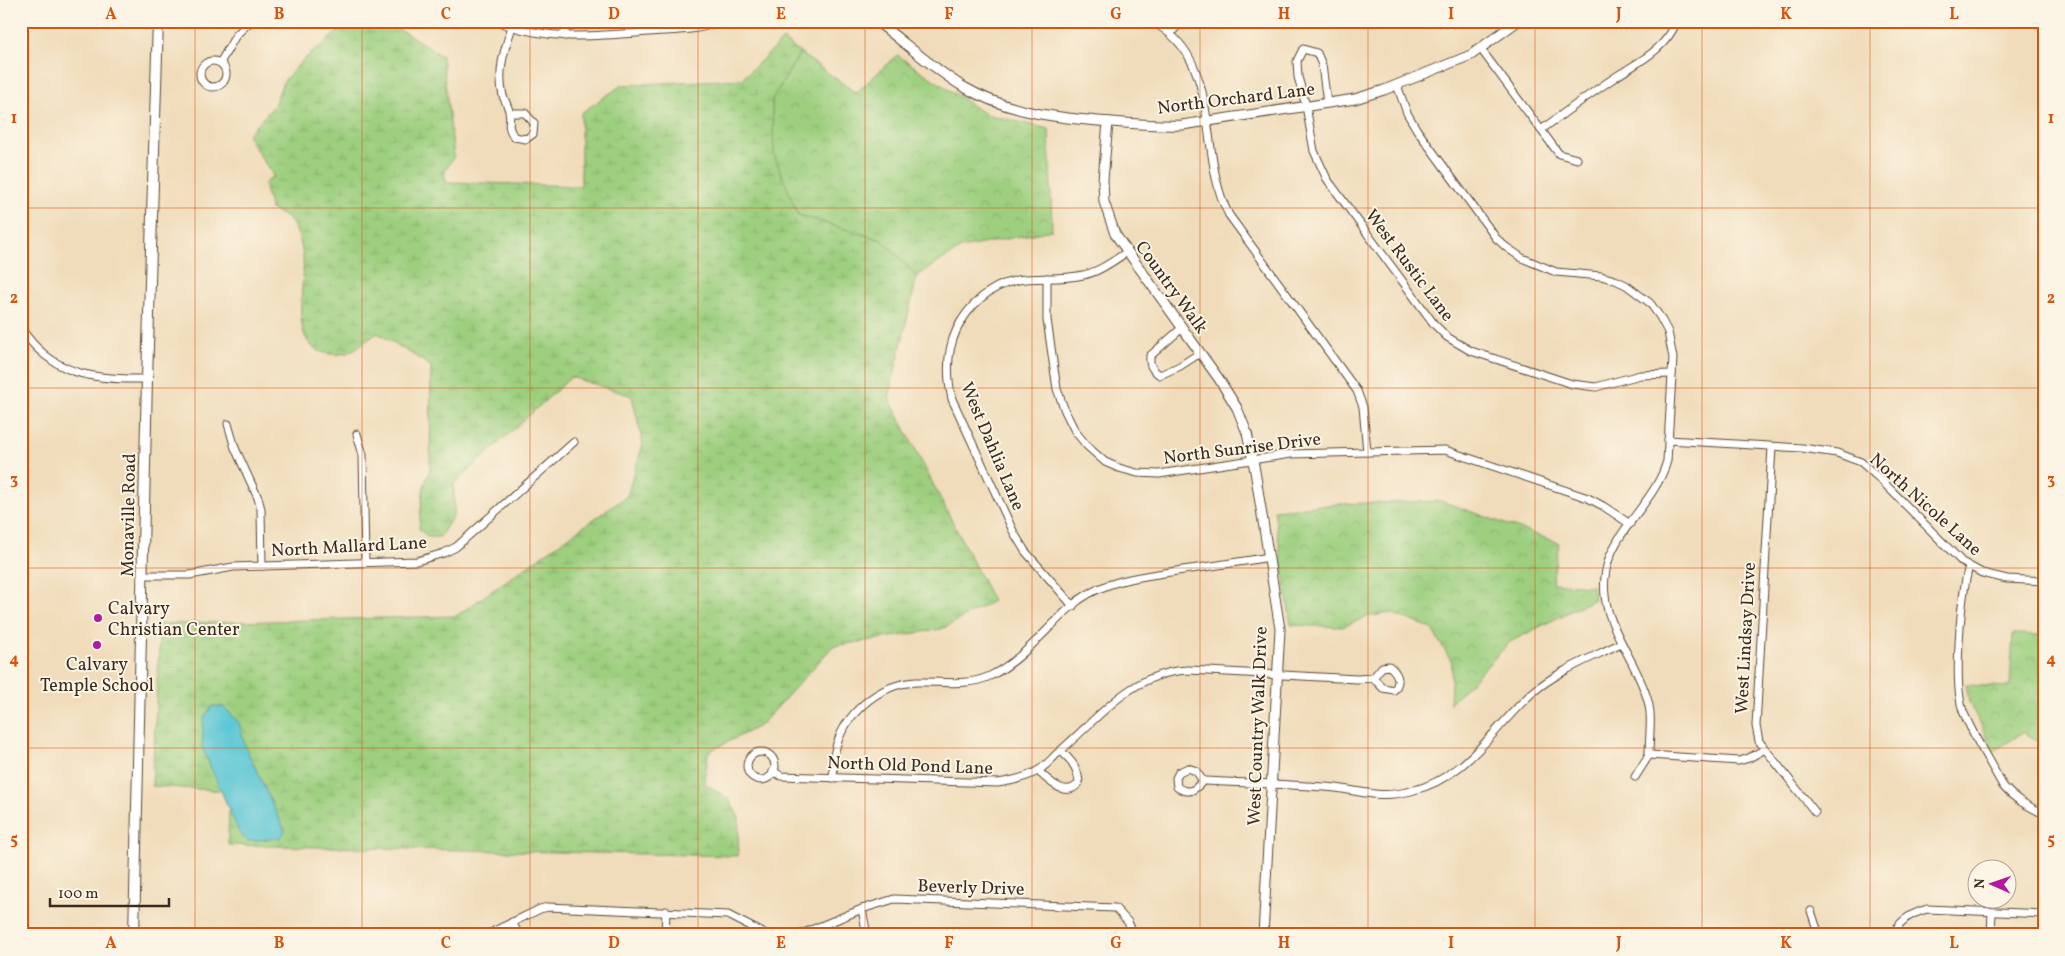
<svg xmlns="http://www.w3.org/2000/svg" width="2065" height="956" viewBox="0 0 2065 956" font-family="Vollkorn,serif">
<defs>
<pattern id="wetland-marsh" width="20" height="14" patternUnits="userSpaceOnUse" patternTransform="scale(1.25)"><rect width="20" height="14" fill="#9dcf7f"/><path d="M1 5h8M5 5V1M11 12h8M15 12V8" fill="none" stroke="#88b26d"/></pattern>
<pattern id="park-crowns" width="20" height="18" patternUnits="userSpaceOnUse" patternTransform="scale(1.25)"><rect width="20" height="18" fill="#9dcf7f"/><path d="M2 6a3 3 0 1 1 6 0M12 15a3 3 0 1 1 6 0" fill="none" stroke="#88b26d"/></pattern>
</defs>
<rect width="100%" height="100%" fill="#fcf5e5"/>
<filter id="ink" filterUnits="userSpaceOnUse"><feTurbulence type="fractalNoise" baseFrequency=".02" numOctaves="2"/><feDisplacementMap in="SourceGraphic" scale="10" xChannelSelector="R" yChannelSelector="G"/><feConvolveMatrix kernelMatrix="1 2 1 2 8 2 1 2 1" color-interpolation-filters="sRGB"/></filter>
<filter id="wash" filterUnits="userSpaceOnUse"><feTurbulence type="fractalNoise" baseFrequency=".0096" numOctaves="4" result="noise"/><feDisplacementMap in="SourceGraphic" scale="20" xChannelSelector="R" yChannelSelector="G"/><feGaussianBlur stdDeviation="1.12" result="paint"/><feColorMatrix in="noise" values="0 0 0 0 0 0 0 0 0 0 0 0 0 0 0 0 0 1.4 0 .05"/><feComposite in="paint" operator="in"/></filter>
<g filter="url(#wash)">
<rect width="100%" height="100%" fill="#f0dcba"/>
<!-- wetland -->
<path fill="url(#wetland-marsh)" stroke="#6c7c4e" d="M366 21C394 21 418 41 442 56L454 156 444 173 446 182 581 186V113L622 85 742 79 783 40 800 53 772 100 798 215 882 240 917 276 889 398 993 601 942 629 833 646 761 725 708 752 705 784 729 799 739 818 738 856 228 845 229 791 152 786 160 624 456 616 627 496 643 444 632 396 571 377 454 484V514L440 537H428L419 529 423 490 430 469 431 366 378 333C369 338 358 348 349 352 341 355 330 355 322 352 288 341 306 284 303 257 302 246 298 230 290 221 286 216 276 212 271 209L264 185 269 179 274 177 247 135 274 106 283 82 301 62 345 26Z"/>
<!-- park -->
<g fill="url(#park-crowns)" stroke="#6c7c4e">
<polygon points="800,53 856,93 897,55 985,114 1049,129 1052,230 961,248 917,276 882,240 798,215 774,155 772,100"/>
<polygon points="1441,501 1559,543 1552,583 1592,586 1594,599 1510,642 1450,704 1452,662 1431,628 1391,613 1366,617 1343,627 1291,625 1274,510 1339,504"/>
<polygon points="2013,634 2044,635 2044,745 2024,732 1994,751 1969,702 1966,685 2010,687"/>
</g>
<!-- water -->
<polygon fill="#5bc7d5" stroke="#4b787a" points="212,706 224,707 239,723 245,746 285,831 280,838 247,841 238,830 202,747 204,718"/>
</g>
<g filter="url(#ink)">
<g fill="none" stroke-linecap="round" stroke-linejoin="round">
<!-- minor casing -->
<g stroke="#564535" stroke-width="9">
<g id="minor">
<path d="M497 21C546 42 598 36 649 32 674 30 699 31 721 21"/>
<path d="M1150 21C1225 56 1196 154 1229 215L1357 391 1363 407 1367 452"/>
<polyline points="1171,33 1182,21"/>
<polyline points="565,36 565,21"/>
<polyline points="1480,48 1559,154 1577,159"/>
<circle cx="213" cy="74" r="13"/>
<polyline points="220,63 236,35 251,21"/>
<path d="M1397 85 1407 113 1417 130 1496 238 1506 247 1522 258 1556 272 1601 276 1615 280 1626 285 1650 303 1660 317 1668 332 1673 358 1667 461C1655 503 1614 529 1606 570 1596 618 1634 654 1647 698 1653 715 1649 736 1649 755"/>
<polyline points="1327,103 1322,65 1317,53 1303,49 1297,61 1298,77 1306,106 1314,151 1327,179 1434,324 1447,337 1471,351 1572,384 1596,387 1640,375 1672,374"/>
<path d="M510 113H525L534 123 533 134 526 139 514 137C505 123 512 123 509 111 508 106 505 101 503 96 497 72 504 50 512 27"/>
<path d="M1541 130C1564 113 1587 96 1611 80 1636 63 1665 51 1677 21"/>
<polyline points="1047,278 1047,320 1057,389 1065,411 1075,431 1087,446 1105,462 1119,468 1137,473 1159,474 1291,454 1445,450 1588,498 1603,506 1630,524"/>
<path d="M21 328C52 376 95 380 147 379"/>
<path d="M1182 328 1150 356C1149 365 1152 370 1160 375L1180 366 1200 353"/>
<polyline points="228,424 235,448 258,498 261,509 262,566"/>
<polyline points="357,434 363,455 365,563"/>
<polyline points="1668,440 1802,448 1837,453 1861,462 1882,481 1962,562 1982,573 2007,579 2044,581"/>
<polyline points="1772,447 1756,726 1759,741 1765,749 1815,812"/>
<path d="M1969 566C1961 595 1953 683 1963 711 1972 734 1991 764 2003 786 2015 800 2028 806 2044 814"/>
<polyline points="143,575 190,575 233,567 417,561 444,553 456,547 574,442"/>
<path d="M1073 606 1025 551 1014 533 952 399C943 360 950 325 981 298 991 289 1004 283 1018 280 1039 277 1062 280 1083 275 1099 272 1113 261 1127 252"/>
<path d="M1389 666C1397 672 1402 681 1394 690L1383 688 1373 678 1382 667Z"/>
<circle cx="761" cy="766" r="14"/>
<polyline points="1649,755 1739,761 1749,758 1765,749"/>
<path d="M1188 768 1196 771 1203 781C1195 790 1189 795 1177 787L1176 778 1179 772Z"/>
<path d="M773 771 781 776 998 783C1011 781 1027 778 1039 770 1046 766 1052 758 1059 752 1100 717 1131 672 1189 670L1357 679 1373 678"/>
<path d="M1038 771C1049 781 1066 799 1079 783 1078 768 1072 761 1061 751"/>
<polyline points="1635,777 1649,755"/>
<path d="M833 778C834 769 833 760 835 751 843 715 878 684 916 682 941 681 966 687 990 676 1025 659 1049 624 1079 600 1109 578 1148 576 1183 570 1212 566 1240 562 1269 557"/>
<path d="M1203 781C1244 783 1284 784 1325 787 1358 789 1375 800 1411 791 1467 778 1493 728 1532 693 1557 671 1592 658 1621 643"/>
<polyline points="862,909 867,935"/>
<polyline points="1811,911 1819,935"/>
<polyline points="512,922 519,935"/>
<polyline points="486,935 540,909 548,907 728,915 767,935"/>
<polyline points="665,935 666,911"/>
<polyline points="799,935 862,909 894,899 1115,908 1128,922 1134,935"/>
<path d="M1894 935C1898 920 1913 913 1927 909L2044 914"/>
<polyline points="1991,935 1992,912"/>
</g>
</g>
<!-- tertiary casing -->
<g stroke="#564535" stroke-width="11">
<g id="tertiary">
<path d="M876 21C904 42 933 68 962 86 1004 111 1050 117 1098 121 1126 123 1154 126 1182 125L1355 99 1384 90 1471 55 1518 21"/>
<polyline points="1108,122 1103,180 1104,202 1115,234 1219,379 1237,408 1247,433 1255,471 1280,629 1263,935"/>
</g>
</g>
<!-- secondary casing -->
<g stroke="#564535" stroke-width="12">
<polyline id="secondary" points="134,935 147,379 158,21"/>
</g>
<!-- minor -->
<use href="#minor" stroke="#fff" stroke-width="7"/>
<!-- tertiary -->
<use href="#tertiary" stroke="#fff" stroke-width="9"/>
<!-- secondary -->
<use href="#secondary" stroke="#fff" stroke-width="10"/>
</g>
</g>
<!-- grid -->
<path fill="none" stroke="#d7540e" stroke-width="1" stroke-opacity="0.55" d="M195 21V935M362 21V935M530 21V935M698 21V935M865 21V935M1032 21V935M1200 21V935M1368 21V935M1535 21V935M1702 21V935M1870 21V935M21 208H2044M21 388H2044M21 568H2044M21 748H2044"/>
<!-- markers -->
<g fill="#b5179e" stroke="#fcf5e5" stroke-width="2">
<circle cx="98" cy="618" r="5"/>
<circle cx="97" cy="645" r="5"/>
</g>
<g text-anchor="middle" stroke-width="4" stroke-linejoin="round" paint-order="stroke">
<!-- street labels -->
<g font-size="18" fill="#3b2a1e" stroke="#fcf5e5">
<text transform="translate(1236 98) rotate(-7)" y="6">North Orchard Lane</text>
<text transform="translate(1410 265) rotate(53)" y="6">West Rustic Lane</text>
<text transform="translate(1172 287) rotate(54)" y="6">Country Walk</text>
<text transform="translate(993 446) rotate(67)" y="6">West Dahlia Lane</text>
<text transform="translate(1242 448) rotate(-7)" y="6">North Sunrise Drive</text>
<text transform="translate(1926 504) rotate(42)" y="6">North Nicole Lane</text>
<text transform="translate(128 515) rotate(-89)" y="6">Monaville Road</text>
<text transform="translate(349 546) rotate(-3)" y="6">North Mallard Lane</text>
<text transform="translate(1745 638) rotate(-87)" y="6">West Lindsay Drive</text>
<text transform="translate(1257 726) rotate(-88)" y="6">West Country Walk Drive</text>
<text transform="translate(910 765) rotate(2)" y="6">North Old Pond Lane</text>
<text transform="translate(971 887) rotate(2)" y="6">Beverly Drive</text>
</g>
<!-- poi labels -->
<g font-size="18" fill="#3b2a1e" stroke="#fcf5e5" text-anchor="start">
<text x="108" y="614">Calvary<tspan x="108" dy="21">Christian Center</tspan></text>
<text x="97" y="670" text-anchor="middle">Calvary<tspan x="97" dy="21">Temple School</tspan></text>
</g>
</g>
<!-- margin -->
<rect width="2065" height="956" fill="none" stroke="#fcf5e5" stroke-width="55"/>
<!-- north arrow -->
<g transform="translate(1992 884) rotate(272)"><circle r="24" fill="#fcf5e5" stroke="#afa495"/>
<path d="M0-4L9 19L0 12L-9 19Z" fill="#b5179e"/>
<text y="-8" font-size="14" font-weight="bold" text-anchor="middle" fill="#3b2a1e">N</text>
</g>
<!-- scale -->
<path d="M50 898v8h119v-8" fill="none" stroke="#3b2a1e" stroke-width="2.5"/>
<text x="58" y="898" font-size="15" fill="#3b2a1e" stroke="#fcf5e5" stroke-width="4" paint-order="stroke">100 m</text>
<rect x="28" y="28" width="2010" height="900" fill="none" stroke="#d7540e" stroke-width="2"/>
<g font-size="16" text-anchor="middle" font-weight="bold" fill="#d7540e">
<text x="111" y="19">A</text>
<text x="279" y="19">B</text>
<text x="446" y="19">C</text>
<text x="614" y="19">D</text>
<text x="781" y="19">E</text>
<text x="949" y="19">F</text>
<text x="1116" y="19">G</text>
<text x="1284" y="19">H</text>
<text x="1451" y="19">I</text>
<text x="1619" y="19">J</text>
<text x="1786" y="19">K</text>
<text x="1954" y="19">L</text>
<text x="14" y="123">1</text>
<text x="2051" y="123">1</text>
<text x="14" y="303">2</text>
<text x="2051" y="303">2</text>
<text x="14" y="484">3</text>
<text x="2051" y="484">3</text>
<text x="14" y="664">4</text>
<text x="2051" y="664">4</text>
<text x="14" y="844">5</text>
<text x="2051" y="844">5</text>
<text x="111" y="948">A</text>
<text x="279" y="948">B</text>
<text x="446" y="948">C</text>
<text x="614" y="948">D</text>
<text x="781" y="948">E</text>
<text x="949" y="948">F</text>
<text x="1116" y="948">G</text>
<text x="1284" y="948">H</text>
<text x="1451" y="948">I</text>
<text x="1619" y="948">J</text>
<text x="1786" y="948">K</text>
<text x="1954" y="948">L</text>
</g>
</svg>
